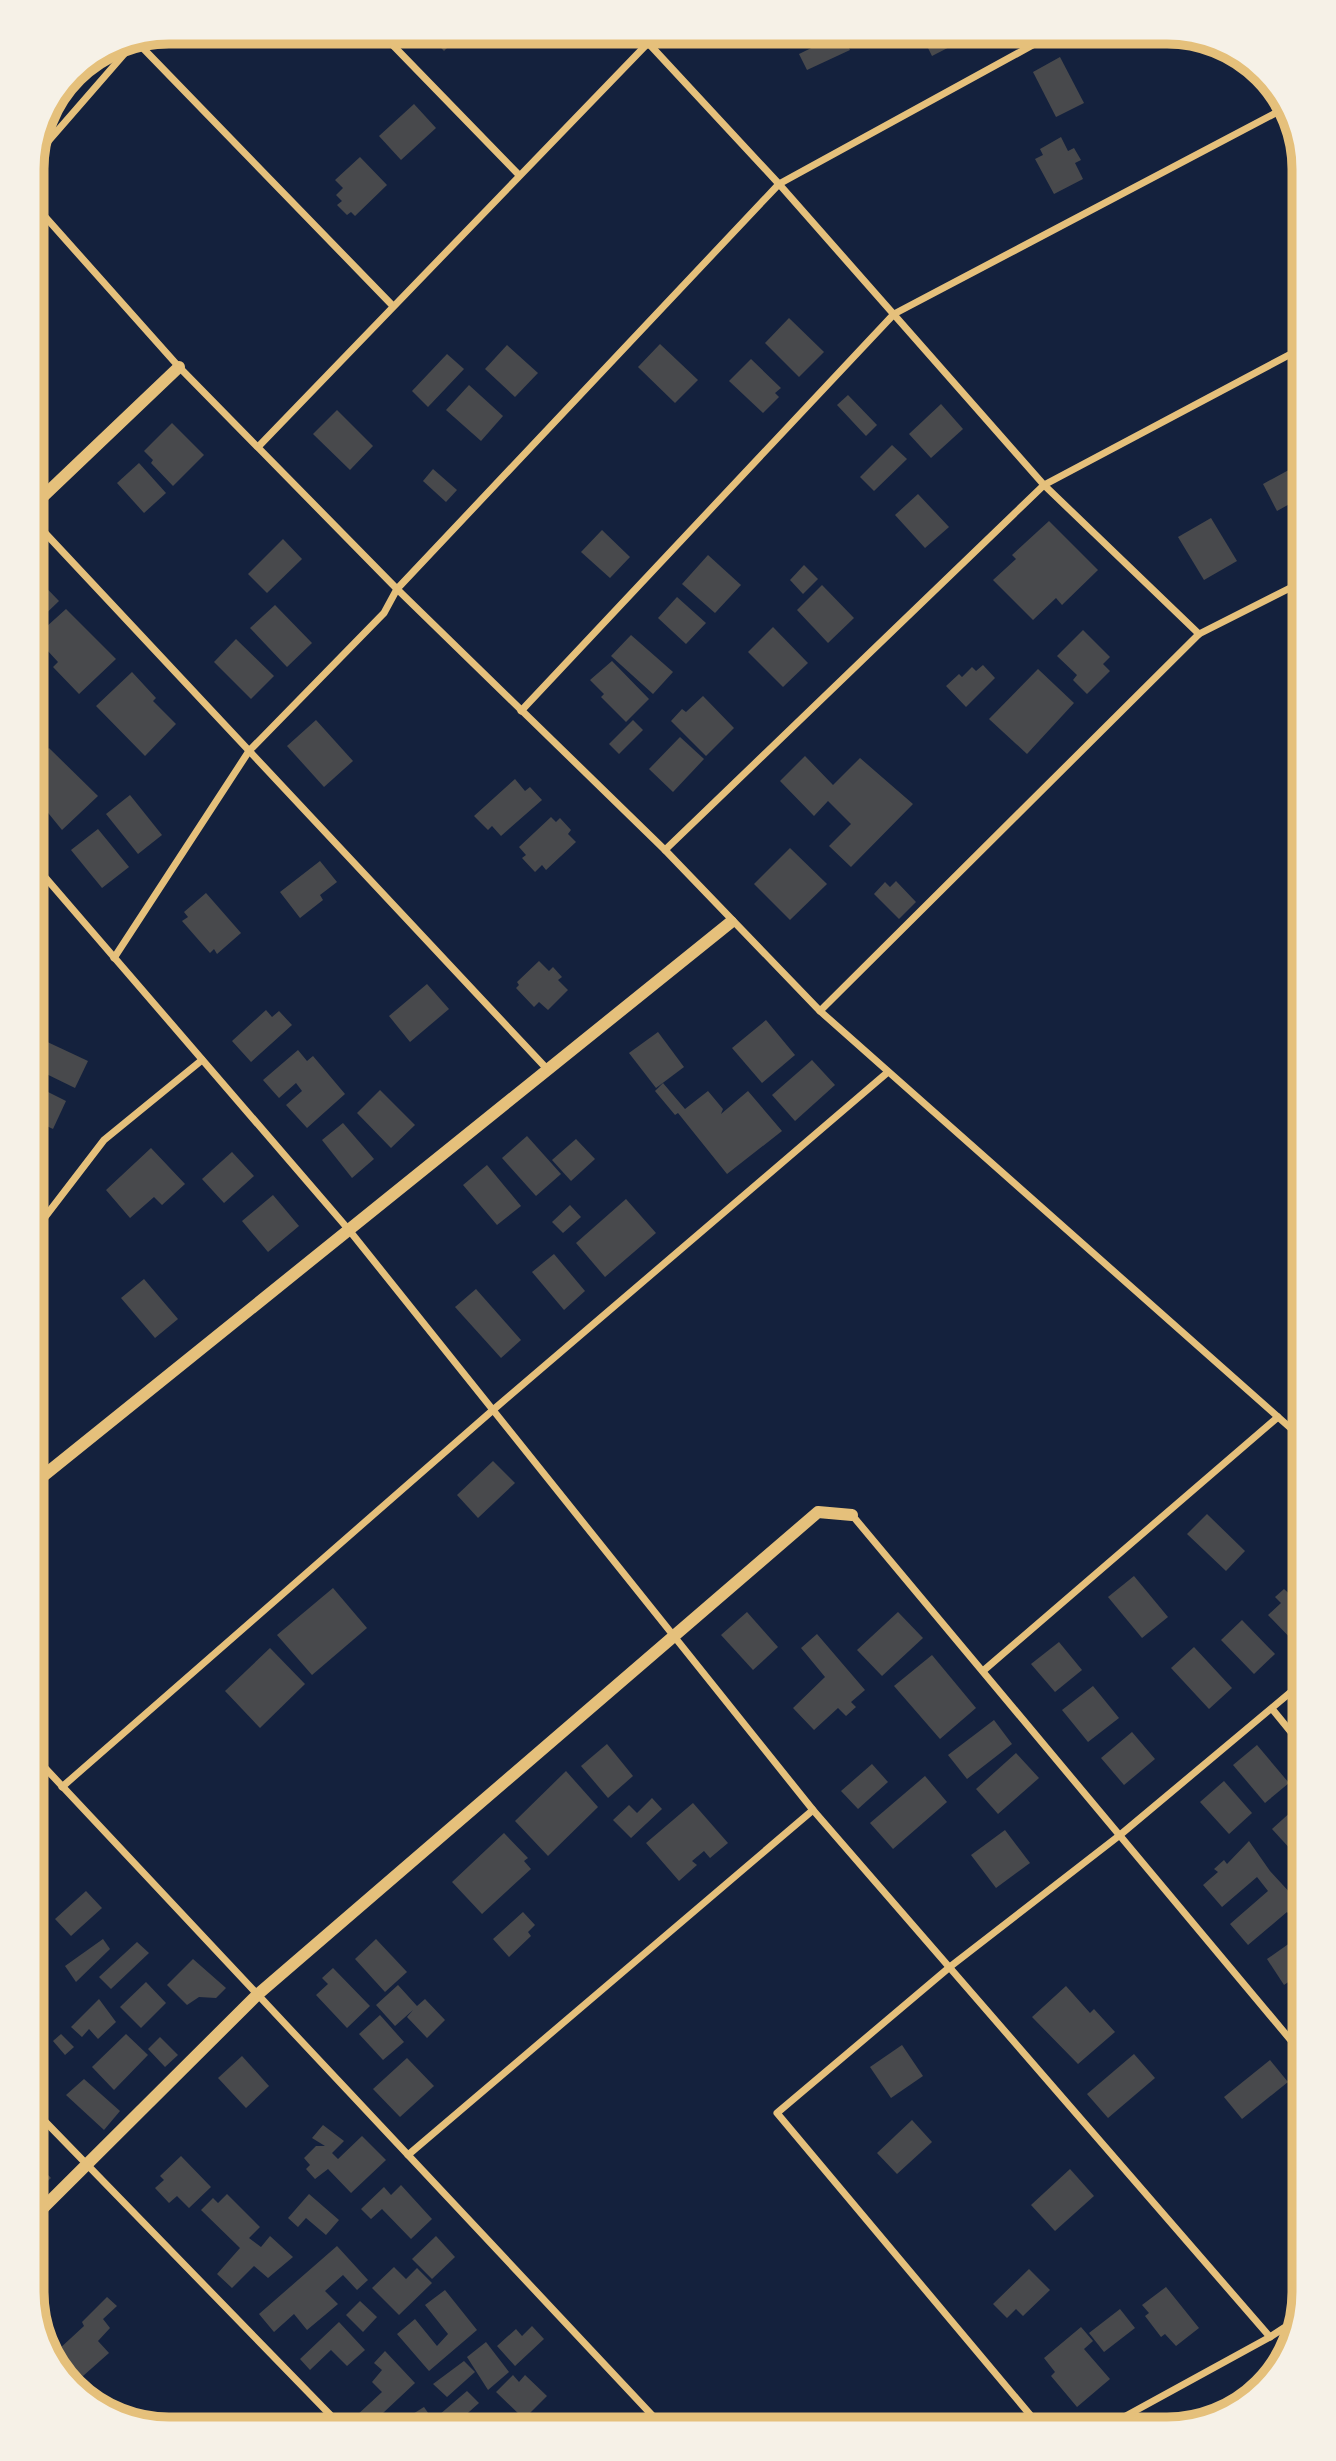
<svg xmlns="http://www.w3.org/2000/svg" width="1336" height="2461" viewBox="0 0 1336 2461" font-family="'IBM Plex Sans',sans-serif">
<rect width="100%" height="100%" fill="#14213d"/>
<!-- building -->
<g fill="#48494c">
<polygon points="434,32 463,32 444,51 430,36"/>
<polygon points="920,32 966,32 969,37 932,56"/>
<polygon points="842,33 850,50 807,70 799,54"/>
<polygon points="1060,57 1084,103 1056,117 1033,72"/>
<polygon points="414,104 436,128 401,160 379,136"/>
<polygon points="1061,137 1068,151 1074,148 1081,160 1075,163 1083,179 1054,194 1035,159 1043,155 1040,149"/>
<polygon points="360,157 387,185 355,216 351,212 347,215 337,205 342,201 336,195 343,188 335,180"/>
<polygon points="789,318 824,352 799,377 765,343"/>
<polygon points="660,344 698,380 675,403 638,367"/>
<polygon points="507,345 538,373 515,397 485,369"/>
<polygon points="447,354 464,369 428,407 412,391"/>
<polygon points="751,359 781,388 775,393 779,397 763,413 729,381"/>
<polygon points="469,385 503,416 481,441 446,410"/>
<polygon points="848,395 877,425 866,436 837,405"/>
<polygon points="941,404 963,429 931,458 909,434"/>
<polygon points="337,410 373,446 350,470 313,434"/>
<polygon points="172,423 204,455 173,486 151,463 153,460 144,451"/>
<polygon points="892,445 907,459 874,491 860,477"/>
<polygon points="139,463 166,493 144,513 117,483"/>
<polygon points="1296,466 1304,482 1304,496 1277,511 1263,484"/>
<polygon points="433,469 457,490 446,502 423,481"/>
<polygon points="918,494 949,527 925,548 895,515"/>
<polygon points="1211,518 1237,561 1204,580 1178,537"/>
<polygon points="1049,521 1098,570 1062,605 1056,598 1033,620 993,580 1016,559 1012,555"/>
<polygon points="602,530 630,557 610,578 581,552"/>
<polygon points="283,539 302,559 267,593 248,574"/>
<polygon points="708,555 741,585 715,613 682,584"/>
<polygon points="804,565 818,579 803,594 790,580"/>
<polygon points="32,573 59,601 34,625 32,623"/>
<polygon points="822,585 854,618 828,643 797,610"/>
<polygon points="677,597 706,623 686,644 658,618"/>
<polygon points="275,605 312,643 287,667 250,628"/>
<polygon points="66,609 116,659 79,694 53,667 58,662 35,637"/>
<polygon points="773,627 808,663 783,687 748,652"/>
<polygon points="1083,630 1110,657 1103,664 1110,671 1087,694 1073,680 1077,675 1057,656"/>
<polygon points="631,635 673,672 653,694 611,656"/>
<polygon points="236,639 274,676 251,699 214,662"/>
<polygon points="612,661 649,699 626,722 601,697 604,694 590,680"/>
<polygon points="983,665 995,678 966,707 946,686 959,674 962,677 972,667 976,671"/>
<polygon points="1038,669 1074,703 1027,754 989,719"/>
<polygon points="132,672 156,698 153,701 176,724 145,756 96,706"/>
<polygon points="703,696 734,728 706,756 671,721 682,709 686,712"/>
<polygon points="316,720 353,761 324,787 287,746"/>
<polygon points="633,720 643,730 619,754 609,744"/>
<polygon points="680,737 704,759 673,792 649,769"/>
<polygon points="49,748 98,796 62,830 32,793 32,764"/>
<polygon points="805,756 833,785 860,758 913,804 851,867 829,846 851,824 828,801 814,816 780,781"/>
<polygon points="515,779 525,791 530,787 542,800 501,836 492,826 488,830 474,816"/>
<polygon points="130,795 162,835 138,854 106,814"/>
<polygon points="551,817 556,822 560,818 571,830 568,834 576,842 546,870 542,865 535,872 522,858 526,855 519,847"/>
<polygon points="98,829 129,867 102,888 71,850"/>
<polygon points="790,848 827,884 790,920 754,884"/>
<polygon points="320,861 337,882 320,895 323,900 300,918 280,892"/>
<polygon points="896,881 916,902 899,919 874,894 885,882 890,887"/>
<polygon points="206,893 241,933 217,954 214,949 210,953 182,921 188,917 184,912"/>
<polygon points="539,961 549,971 553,967 562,977 558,980 568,990 548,1010 539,1002 534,1007 516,988 519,985 517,982"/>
<polygon points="427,984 449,1009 410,1042 389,1016"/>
<polygon points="266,1010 272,1017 279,1011 292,1025 251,1062 232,1041"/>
<polygon points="766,1020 795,1055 762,1083 732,1048"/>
<polygon points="658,1032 684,1067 656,1088 629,1053"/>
<polygon points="41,1039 88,1061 75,1088 32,1067 32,1059"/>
<polygon points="298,1050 307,1061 313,1056 345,1094 307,1128 286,1105 302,1091 296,1083 279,1098 263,1080"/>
<polygon points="812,1060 835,1085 795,1121 772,1095"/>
<polygon points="663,1083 685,1109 708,1091 723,1109 721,1114 748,1091 782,1131 727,1174 678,1113 675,1115 655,1091"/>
<polygon points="32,1084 66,1101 53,1129 32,1119"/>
<polygon points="380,1090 415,1125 391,1148 357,1113"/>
<polygon points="343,1123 374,1159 352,1178 322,1140"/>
<polygon points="527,1136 561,1174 536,1196 502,1158"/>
<polygon points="576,1139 595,1159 571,1181 552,1160"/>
<polygon points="151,1148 185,1184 162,1205 154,1197 130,1218 106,1190"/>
<polygon points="232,1152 254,1176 224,1203 202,1179"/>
<polygon points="487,1165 521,1206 497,1225 463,1185"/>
<polygon points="273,1195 299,1226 268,1252 242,1221"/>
<polygon points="626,1199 656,1233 605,1277 576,1243"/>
<polygon points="570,1205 581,1217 563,1233 552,1222"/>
<polygon points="554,1254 585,1291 564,1310 532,1272"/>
<polygon points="144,1279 178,1319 155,1338 121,1298"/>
<polygon points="476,1289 521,1340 501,1358 455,1307"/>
<polygon points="493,1461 515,1483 478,1518 457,1495"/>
<polygon points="1207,1514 1245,1551 1226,1571 1187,1534"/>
<polygon points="1134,1576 1168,1617 1142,1638 1108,1597"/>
<polygon points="333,1588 367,1628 312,1675 277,1635"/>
<polygon points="1284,1589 1304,1607 1304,1636 1296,1644 1268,1615 1281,1603 1275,1597"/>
<polygon points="747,1612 778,1647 753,1670 721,1635"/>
<polygon points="898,1612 923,1638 882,1676 857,1650"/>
<polygon points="1242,1620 1275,1654 1254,1674 1221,1640"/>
<polygon points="817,1634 865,1690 851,1702 856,1707 846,1716 838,1708 814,1730 793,1708 825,1677 801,1648"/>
<polygon points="1059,1642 1082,1670 1055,1692 1031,1664"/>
<polygon points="1194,1647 1232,1688 1209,1709 1171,1668"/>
<polygon points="270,1648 305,1684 260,1728 225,1691"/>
<polygon points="932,1655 976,1708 940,1739 894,1686"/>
<polygon points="1093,1686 1119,1718 1088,1742 1062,1710"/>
<polygon points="994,1720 1012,1744 967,1779 948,1755"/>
<polygon points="1132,1732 1155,1759 1124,1785 1101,1758"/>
<polygon points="607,1744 633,1776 608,1798 581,1766"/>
<polygon points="1257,1745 1289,1783 1265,1803 1233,1765"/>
<polygon points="1016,1753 1039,1778 998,1814 976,1789"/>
<polygon points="872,1764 888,1782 858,1809 841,1791"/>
<polygon points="566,1771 598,1807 548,1856 515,1821"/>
<polygon points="925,1776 947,1802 893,1849 870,1823"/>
<polygon points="1224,1781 1252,1813 1229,1834 1200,1802"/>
<polygon points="652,1798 662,1809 631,1838 613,1820 629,1805 637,1813"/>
<polygon points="1304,1800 1304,1843 1293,1852 1272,1829"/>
<polygon points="693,1803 728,1843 710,1858 704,1851 692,1861 697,1865 679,1881 646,1843"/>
<polygon points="1005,1830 1030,1863 996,1888 971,1855"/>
<polygon points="504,1833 528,1858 524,1861 531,1869 482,1914 452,1882"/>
<polygon points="1249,1841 1270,1871 1304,1908 1304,1912 1295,1921 1287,1912 1248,1945 1230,1924 1268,1891 1257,1877 1222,1907 1203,1885 1218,1872 1214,1869 1224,1860 1227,1864"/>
<polygon points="86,1891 102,1908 71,1936 55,1919"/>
<polygon points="523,1912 535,1925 528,1932 531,1936 509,1957 493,1939"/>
<polygon points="1304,1933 1304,1971 1284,1985 1267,1959"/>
<polygon points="103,1939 110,1949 76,1982 65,1966"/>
<polygon points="376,1939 407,1972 385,1992 355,1959"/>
<polygon points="137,1942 149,1953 111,1989 99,1977"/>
<polygon points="32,1959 39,1968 35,1972 47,1984 35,1995 32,1992"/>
<polygon points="193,1959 226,1988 216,1998 199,1997 187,2005 167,1985"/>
<polygon points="333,1968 370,2006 347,2028 316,1995 328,1984 322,1978"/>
<polygon points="146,1982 166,2003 141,2028 120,2007"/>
<polygon points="398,1985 417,2006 425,1999 445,2020 427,2038 407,2017 413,2010 395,2026 376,2005"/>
<polygon points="1066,1986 1090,2013 1094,2009 1115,2032 1078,2064 1032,2017"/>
<polygon points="99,1999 116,2022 98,2039 89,2029 82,2037 71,2027"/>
<polygon points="380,2015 404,2042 383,2060 359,2034"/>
<polygon points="32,2032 44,2049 32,2059"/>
<polygon points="61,2034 74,2047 65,2055 53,2041"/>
<polygon points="126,2034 148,2055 114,2090 92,2067"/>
<polygon points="160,2037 178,2055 165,2067 148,2049"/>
<polygon points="902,2045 923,2076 891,2098 870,2067"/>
<polygon points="1134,2054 1155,2078 1108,2118 1087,2094"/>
<polygon points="242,2056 269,2086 246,2108 218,2078"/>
<polygon points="407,2058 434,2086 400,2117 373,2089"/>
<polygon points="1270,2060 1288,2082 1242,2119 1224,2097"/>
<polygon points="84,2079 120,2111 104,2130 66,2095"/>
<polygon points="912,2120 932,2142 897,2174 877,2153"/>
<polygon points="323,2125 344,2141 332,2153 338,2159 362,2136 386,2160 351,2193 328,2169 315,2179 306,2169 310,2165 304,2158 316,2146 325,2146 312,2138"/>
<polygon points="181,2156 211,2187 189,2208 177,2196 169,2203 155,2188 164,2180 160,2176"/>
<polygon points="32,2158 51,2178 32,2195"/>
<polygon points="1070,2169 1094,2196 1055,2231 1031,2205"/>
<polygon points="401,2185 432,2219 411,2239 382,2209 371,2219 361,2209 384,2187 391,2195"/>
<polygon points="227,2194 260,2227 249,2238 261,2247 270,2236 293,2257 268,2278 254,2266 232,2288 217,2274 240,2248 201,2210 213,2198 218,2203"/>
<polygon points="309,2194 339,2220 326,2235 306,2218 298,2227 288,2218"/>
<polygon points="436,2236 455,2257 432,2279 412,2259"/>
<polygon points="337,2246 368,2280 357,2290 343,2275 325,2291 338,2304 325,2315 307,2330 294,2314 274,2332 259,2314"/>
<polygon points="394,2267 406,2279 417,2268 432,2283 399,2315 372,2288"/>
<polygon points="1029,2269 1050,2290 1023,2316 1016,2309 1007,2318 993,2304"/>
<polygon points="1166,2287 1199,2328 1176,2346 1165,2334 1161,2337 1145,2316 1149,2313 1142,2305"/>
<polygon points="445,2290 477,2330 429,2371 397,2334 415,2319 437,2346 448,2334 425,2305"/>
<polygon points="107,2297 117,2306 103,2319 110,2328 98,2341 109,2353 83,2376 58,2350 84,2326 82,2322"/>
<polygon points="360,2301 377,2317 363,2332 346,2315"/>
<polygon points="1120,2309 1135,2328 1104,2352 1089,2333"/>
<polygon points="339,2322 365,2350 347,2366 331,2350 310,2370 300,2359"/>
<polygon points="532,2326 544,2339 515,2366 497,2346 516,2329 522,2336"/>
<polygon points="1081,2327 1093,2341 1084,2349 1110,2379 1077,2407 1051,2376 1055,2372 1044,2358"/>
<polygon points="486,2342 509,2372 488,2390 467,2357"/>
<polygon points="385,2351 415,2383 367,2428 356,2416 382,2392 372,2382 382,2370 374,2363"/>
<polygon points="464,2361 475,2372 447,2397 433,2384"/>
<polygon points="513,2375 519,2382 525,2375 547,2396 524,2419 496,2392"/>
<polygon points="467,2391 479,2403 451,2428 439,2415"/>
<polygon points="424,2407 439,2429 404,2429 400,2422"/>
</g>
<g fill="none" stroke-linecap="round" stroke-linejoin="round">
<!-- minor -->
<g stroke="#e5c07b" stroke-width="7">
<polyline points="380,32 519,175"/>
<polyline points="638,32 779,184 1044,485 1199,634"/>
<polyline points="136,41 393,306"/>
<polyline points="32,160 139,37"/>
<polyline points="32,202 179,367 397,589 665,850 820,1011 1304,1440"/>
<polyline points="258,447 649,42 666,32"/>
<polyline points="32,519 548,1070"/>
<polyline points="521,711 894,314 1287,107"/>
<polyline points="665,850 1044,485 1304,347"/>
<polyline points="32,862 349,1230 813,1810 1270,2337"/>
<polyline points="114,958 249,751 384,613 397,589 779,184 1040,41"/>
<polyline points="820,1011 1199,634 1304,581"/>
<polyline points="32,1234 104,1140 202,1060"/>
<polyline points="32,1459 45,1474"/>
<polyline points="852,1515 1304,2056"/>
<polyline points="983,1671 1278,1417"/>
<polyline points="1273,1710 1304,1748"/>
<polyline points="32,1754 665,2429"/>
<polyline points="62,1787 493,1410 888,1072"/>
<polyline points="32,2108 344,2429"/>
<polyline points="408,2155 813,1810"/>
<polyline points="1042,2429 777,2113 951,1966 1120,1835 1304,1681"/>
<polyline points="1102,2429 1270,2337 1296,2320"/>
</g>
<!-- tertiary -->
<g stroke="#e5c07b" stroke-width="12">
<polyline points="32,507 179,367"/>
<polyline points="32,1485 731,922"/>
<polyline points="32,2219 257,1995 818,1512 852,1515"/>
</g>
</g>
<!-- crop -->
<path d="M0 0H1336V2461H0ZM169 44H1167A125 125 0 0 1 1292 169V2292A125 125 0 0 1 1167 2417H169A125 125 0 0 1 44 2292V169A125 125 0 0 1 169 44Z" fill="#f6f1e7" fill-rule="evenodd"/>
<path fill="none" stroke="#e5c07b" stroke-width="9" d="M169 44H1167A125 125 0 0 1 1292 169V2292A125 125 0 0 1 1167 2417H169A125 125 0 0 1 44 2292V169A125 125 0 0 1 169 44Z"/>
</svg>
